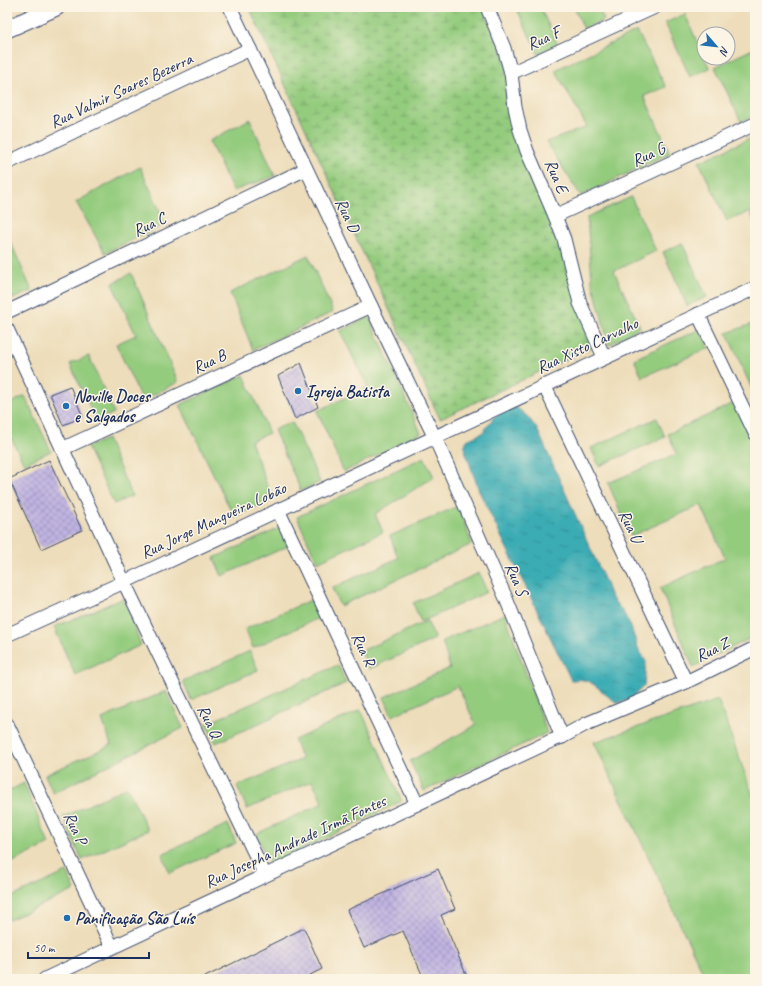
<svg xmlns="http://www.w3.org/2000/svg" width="762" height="986" viewBox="0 0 762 986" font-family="Caveat,sans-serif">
<defs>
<pattern id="wetland-marsh" width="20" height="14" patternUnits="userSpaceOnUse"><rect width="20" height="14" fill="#94cc7e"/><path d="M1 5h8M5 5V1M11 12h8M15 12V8" fill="none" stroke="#78a66a"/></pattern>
<pattern id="water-ripples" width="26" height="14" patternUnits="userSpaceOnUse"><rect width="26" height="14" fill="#3bacb4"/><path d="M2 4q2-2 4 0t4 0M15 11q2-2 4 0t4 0" fill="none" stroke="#318c96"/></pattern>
<pattern id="building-cross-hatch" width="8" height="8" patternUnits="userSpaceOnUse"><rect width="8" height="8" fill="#c0b4e2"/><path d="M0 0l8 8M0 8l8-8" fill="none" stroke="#9b93ba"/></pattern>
</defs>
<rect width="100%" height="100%" fill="#fcf5e5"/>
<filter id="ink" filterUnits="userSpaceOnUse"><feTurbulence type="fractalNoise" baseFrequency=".025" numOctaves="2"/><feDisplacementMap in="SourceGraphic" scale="8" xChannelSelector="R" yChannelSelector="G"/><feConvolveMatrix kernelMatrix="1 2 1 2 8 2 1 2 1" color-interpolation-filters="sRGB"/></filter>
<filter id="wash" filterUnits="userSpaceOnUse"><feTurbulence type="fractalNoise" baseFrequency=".012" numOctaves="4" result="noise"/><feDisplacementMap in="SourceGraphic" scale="16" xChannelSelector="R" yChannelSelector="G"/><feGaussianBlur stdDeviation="0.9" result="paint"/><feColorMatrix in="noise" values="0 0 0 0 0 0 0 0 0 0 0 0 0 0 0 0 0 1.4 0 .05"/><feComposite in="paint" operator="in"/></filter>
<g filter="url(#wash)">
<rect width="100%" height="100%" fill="#edddba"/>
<!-- green -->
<g fill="#94cc7e" stroke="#587e6e">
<polygon points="516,7 540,7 558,45 538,54"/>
<polygon points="574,7 598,7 604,20 584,29"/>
<polygon points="685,14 704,58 710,68 690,77 665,23"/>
<polygon points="637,31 666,87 644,96 670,153 581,196 546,142 587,127 555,70"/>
<polygon points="755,48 755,115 741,122 715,67"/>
<polygon points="250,119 275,176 233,191 209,141"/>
<polygon points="755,136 755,223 750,212 727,221 699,162"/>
<polygon points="140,167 166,224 105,253 76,202"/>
<polygon points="631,197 656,251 614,271 640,327 609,345 592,281 587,217"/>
<polygon points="7,234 32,291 13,299 7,286"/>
<polygon points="682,243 707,297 687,306 663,252"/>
<polygon points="308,255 333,312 253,350 230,293"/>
<polygon points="131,273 178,382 142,401 116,344 136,335 112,284"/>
<polygon points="369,317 421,433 344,472 317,411 368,387 340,331"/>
<polygon points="755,323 755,396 727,333"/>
<polygon points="700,329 709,348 642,377 634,359"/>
<polygon points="89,356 114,413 96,421 70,364"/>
<polygon points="244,375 269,433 251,441 272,499 234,517 180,405"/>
<polygon points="25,396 51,451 24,464 7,430 7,405"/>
<polygon points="736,402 755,444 755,636 693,667 660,588 725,558 701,505 631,536 608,483 677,454 668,434"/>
<polygon points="657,418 665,437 599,466 591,448"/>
<polygon points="292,422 320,482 301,491 274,430"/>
<polygon points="107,439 132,496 114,504 87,447"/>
<polygon points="424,457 434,477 375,514 383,532 317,562 297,517"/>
<polygon points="458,506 472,544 340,606 332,588 398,558 390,536"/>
<polygon points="280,528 288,546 222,576 214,558"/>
<polygon points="479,573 487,592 421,622 413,603"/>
<polygon points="124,598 141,645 75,675 54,627"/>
<polygon points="311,600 319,618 253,648 245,629"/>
<polygon points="505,614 547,733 424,791 410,761 476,725 458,686 392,716 384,697 450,668 442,641"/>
<polygon points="427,621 435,639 369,669 361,651"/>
<polygon points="250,651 258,670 191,700 183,681"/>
<polygon points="338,665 346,683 216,743 206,724"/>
<polygon points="166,691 183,728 53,793 45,775 111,745 102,719"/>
<polygon points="718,700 755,801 755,979 706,979 594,742"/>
<polygon points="361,710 402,801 270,865 256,834 323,803 312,781 247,809 237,786 302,759 294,740"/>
<polygon points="24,783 49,844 7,865 7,792"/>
<polygon points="127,787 148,830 82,860 63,817"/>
<polygon points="228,824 236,843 170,873 162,854"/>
<polygon points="67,872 75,890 9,920 7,915 7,899"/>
</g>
<!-- wetland -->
<polygon fill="url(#wetland-marsh)" stroke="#587e6e" points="249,7 482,7 505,58 520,130 598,344 440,419"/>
<!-- water -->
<path fill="url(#water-ripples)" stroke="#2b6e89" d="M516 407 528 417 537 429 605 581 611 597 623 612 631 627 638 648 646 662 644 686 631 699 619 703C606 698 597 683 584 680 580 679 575 680 571 680L479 491 464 447 467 440 482 433 494 417 505 410Z"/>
<g id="blocks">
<!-- building -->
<g fill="url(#building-cross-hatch)">
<polygon points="301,363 318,407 295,419 278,376"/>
<polygon points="70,386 83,417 63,425 50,394"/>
<polygon points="49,460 82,530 41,549 9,479"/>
<polygon points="438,869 455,909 441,915 468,979 424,979 403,931 364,948 347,910"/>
<polygon points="304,928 322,969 302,979 201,979"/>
</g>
</g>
</g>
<g filter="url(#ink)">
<use href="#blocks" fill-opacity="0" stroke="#3a496c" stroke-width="1"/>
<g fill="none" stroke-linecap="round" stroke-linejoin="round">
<!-- minor casing -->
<g stroke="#3a496c" stroke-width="15">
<g id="minor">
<polyline points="230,7 371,306 435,438 505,596 562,737"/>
<polyline points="487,7 504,48 511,73 515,107 520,130 527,151 555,216 564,239 580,303 604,357"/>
<polyline points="511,73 655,7"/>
<polyline points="7,163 250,49"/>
<polyline points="555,216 755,124"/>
<polyline points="7,312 306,169"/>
<polyline points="698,314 755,433"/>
<polyline points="7,329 124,582 265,875"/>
<polyline points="544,385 686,682"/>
<polyline points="62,449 371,306"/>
<polyline points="278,510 417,804"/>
<polyline points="7,635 124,582 755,288"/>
<polyline points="7,724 112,947"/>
<polyline points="45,979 551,741 562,737 586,724 686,682 755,648"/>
</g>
</g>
<!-- tertiary casing -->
<g stroke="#3a496c" stroke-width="19">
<polyline id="tertiary" points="7,29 56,7"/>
</g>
<!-- minor -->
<use href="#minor" stroke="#fff" stroke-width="13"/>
<!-- tertiary -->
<use href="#tertiary" stroke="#fff" stroke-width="17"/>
</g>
</g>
<!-- markers -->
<g fill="#1f6fb2" stroke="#fcf5e5" stroke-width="1.5">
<circle cx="298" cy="391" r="4"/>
<circle cx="66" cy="406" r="4"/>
<circle cx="67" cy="918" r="4"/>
</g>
<g text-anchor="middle" stroke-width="3" stroke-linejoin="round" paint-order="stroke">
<!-- street labels -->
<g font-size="17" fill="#1b2f5e" stroke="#fcf5e5">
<text transform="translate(543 38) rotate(-24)" y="6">Rua F</text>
<text transform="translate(121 90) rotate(-25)" y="6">Rua Valmir Soares Bezerra</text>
<text transform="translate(648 154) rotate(-25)" y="6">Rua G</text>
<text transform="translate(557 176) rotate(67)" y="6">Rua E</text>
<text transform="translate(348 215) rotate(65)" y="6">Rua D</text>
<text transform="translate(149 224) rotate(-26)" y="6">Rua C</text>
<text transform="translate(587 345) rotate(-25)" y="6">Rua Xisto Carvalho</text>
<text transform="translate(209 361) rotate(-25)" y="6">Rua B</text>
<text transform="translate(213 520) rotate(-25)" y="6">Rua Jorge Mangueira Lobão</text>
<text transform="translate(631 526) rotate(64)" y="6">Rua U</text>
<text transform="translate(517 579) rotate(67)" y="6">Rua S</text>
<text transform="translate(364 649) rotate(65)" y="6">Rua R</text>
<text transform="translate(712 649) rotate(-26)" y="6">Rua Z</text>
<text transform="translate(210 721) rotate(64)" y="6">Rua Q</text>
<text transform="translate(76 828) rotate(65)" y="6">Rua P</text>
<text transform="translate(295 841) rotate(-25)" y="6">Rua Josepha Andrade Irmã Fontes</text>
</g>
<!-- poi labels -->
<g font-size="17" font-weight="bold" fill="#1b2f5e" stroke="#fcf5e5" text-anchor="start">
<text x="306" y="397">Igreja Batista</text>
<text x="74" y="402">Noville Doces<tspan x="74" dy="20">e Salgados</tspan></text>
<text x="75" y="924">Panificação São Luís</text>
</g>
</g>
<!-- margin -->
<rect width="762" height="986" fill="none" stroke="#fcf5e5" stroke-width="24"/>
<!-- north arrow -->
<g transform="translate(716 46) rotate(118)"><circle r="19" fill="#fcf5e5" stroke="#a2a6af"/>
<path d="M0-3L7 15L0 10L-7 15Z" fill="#1f6fb2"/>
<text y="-6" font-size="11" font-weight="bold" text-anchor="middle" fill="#1b2f5e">N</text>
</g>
<!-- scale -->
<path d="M28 952v6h121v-6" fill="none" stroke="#1b2f5e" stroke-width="2"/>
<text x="34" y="952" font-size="12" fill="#1b2f5e" stroke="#fcf5e5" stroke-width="3" paint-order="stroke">50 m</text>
</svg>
